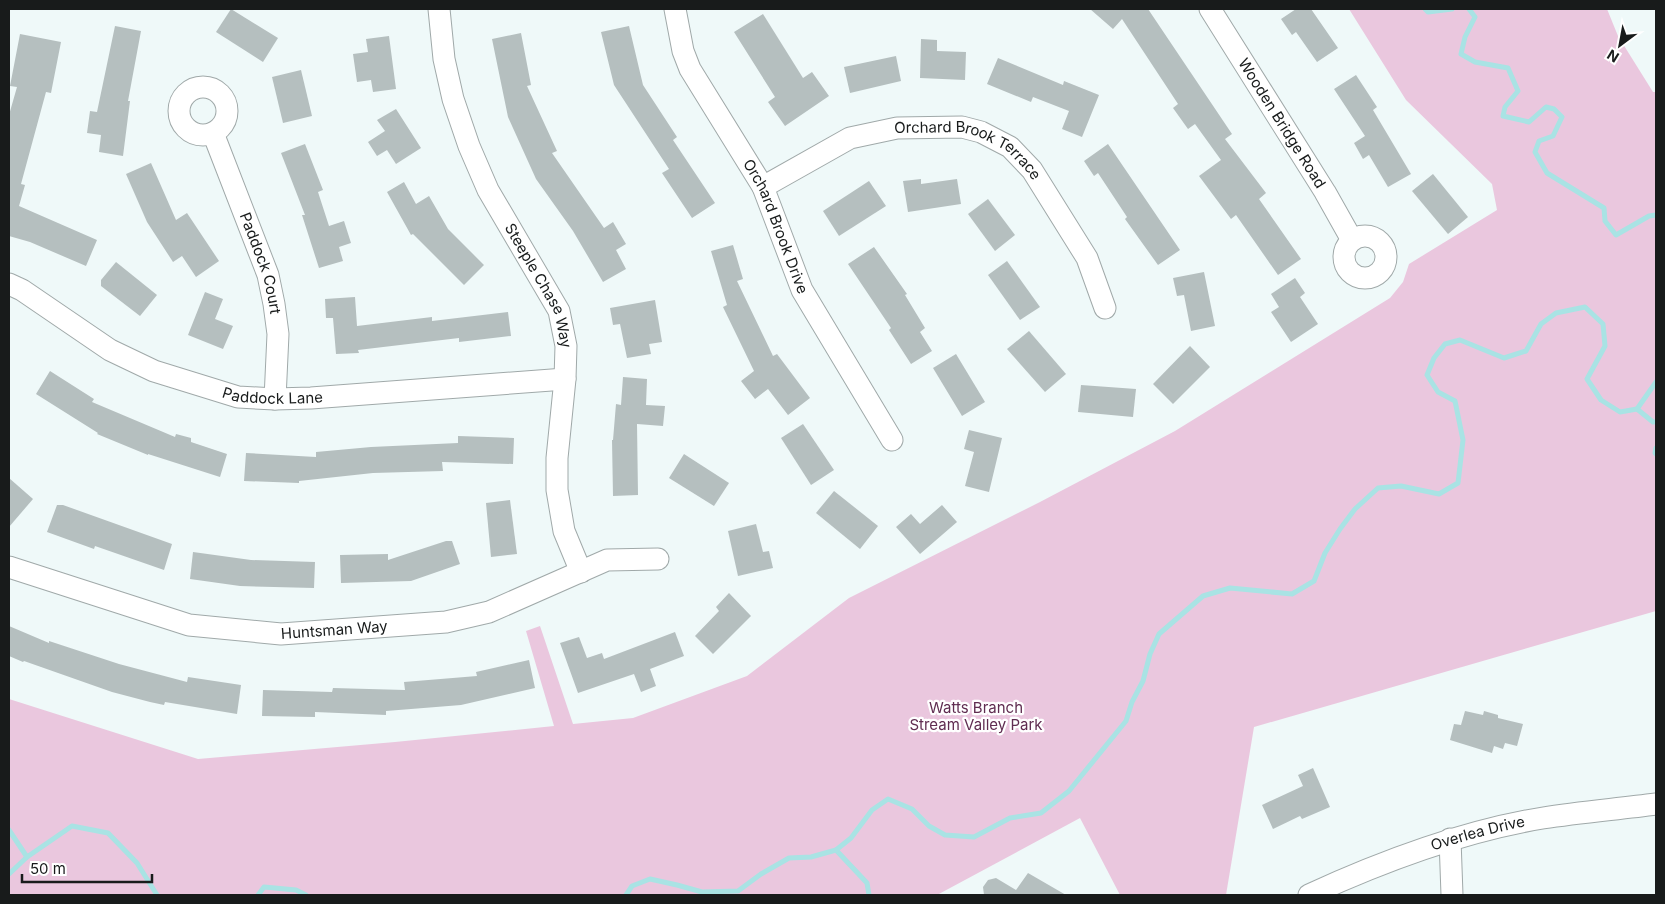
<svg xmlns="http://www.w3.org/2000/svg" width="1665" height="904" viewBox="0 0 1665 904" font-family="Inter,sans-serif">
<rect width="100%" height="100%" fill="#eff9f9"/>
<!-- green -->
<polygon fill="#eac7de" points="1349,9 1607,9 1618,36 1653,92 1656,92 1656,611 1254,727 1226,895 1120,895 1080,818 937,895 9,895 9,699 198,759 395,742 554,726 526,631 540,626 573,724 633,718 747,676 849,598 1040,502 1175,431 1390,298 1403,282 1409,264 1497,210 1492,184 1406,100"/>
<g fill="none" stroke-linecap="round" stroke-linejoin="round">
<!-- stream -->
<g stroke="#a9e3e4" stroke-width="5">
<polyline points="1425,9 1428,12 1452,9"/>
<polyline points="1469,9 1475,17 1465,37 1461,54 1475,62 1508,68 1518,91 1505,107 1503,116 1529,122 1546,107 1554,109 1562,117 1553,136 1539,141 1535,152 1547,173 1604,208 1605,221 1616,235 1649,216 1656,215"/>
<polyline points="1637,409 1653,422 1656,422"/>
<polyline points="1656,448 1655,453 1656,454"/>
<polyline points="9,830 27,857"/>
<polyline points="836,850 867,883 869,895"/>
<polyline points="9,874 27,857 72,826 108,833 137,863 157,895"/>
<polyline points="258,895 264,887 296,890 306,895"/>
<polyline points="626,895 632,886 650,879 677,885 702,892 738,891 761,874 789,858 811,857 836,850 851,838 872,810 888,799 912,809 929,826 945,835 974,837 1010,818 1041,813 1069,791 1126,721 1132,702 1143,681 1150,654 1159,634 1203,596 1230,588 1292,594 1314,581 1325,553 1340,529 1355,509 1378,488 1401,486 1439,494 1458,483 1463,440 1455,401 1438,392 1427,375 1434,358 1445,344 1460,340 1504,358 1526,351 1541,324 1556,313 1585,307 1603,324 1605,346 1587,379 1601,400 1620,412 1637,409 1656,382"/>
</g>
</g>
<!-- building -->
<g fill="#b5bfbf">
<polygon points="231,9 278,38 263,62 216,32"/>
<polygon points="1090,9 1148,9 1232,134 1225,139 1266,193 1259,199 1301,259 1278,275 1236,215 1231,219 1199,176 1221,160 1195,124 1188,129 1173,108 1178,104 1122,19 1113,29"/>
<polygon points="1296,9 1311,9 1338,48 1317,62 1296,32 1292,35 1281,19"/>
<polygon points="763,14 803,78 812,72 829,96 785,126 768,102 775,97 734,32"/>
<polygon points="115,26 141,31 128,101 130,101 123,156 99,152 101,135 87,133 90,111 97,112"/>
<polygon points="629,26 643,85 677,137 673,140 715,203 692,218 662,173 669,169 614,85 601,32"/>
<polygon points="521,33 531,85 527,86 557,151 552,153 604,228 613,222 626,244 616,250 626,269 603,282 573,231 536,179 508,117 492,39"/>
<polygon points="20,34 61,42 51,93 46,92 21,184 25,185 19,206 97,240 86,266 30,242 9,236 9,115 17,87 10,86"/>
<polygon points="389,36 396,89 373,92 371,80 357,82 353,54 368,52 366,39"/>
<polygon points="921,39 937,40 937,51 966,52 965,80 920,78"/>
<polygon points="896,56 901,81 850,93 844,67"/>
<polygon points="998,58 1063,85 1064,81 1099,95 1082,137 1062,129 1069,111 1033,97 1031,102 987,84"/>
<polygon points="301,70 312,116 283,123 272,77"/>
<polygon points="1356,75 1377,107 1373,110 1411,174 1388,187 1369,155 1363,159 1354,143 1365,136 1334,89"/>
<polygon points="396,109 421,148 396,164 387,150 377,156 368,142 385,131 377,120"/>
<polygon points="305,144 323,190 318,192 329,226 344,221 351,243 339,247 343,261 319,268 302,215 305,215 281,153"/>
<polygon points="1108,144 1180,250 1158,265 1125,219 1127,217 1098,173 1094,176 1084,161"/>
<polygon points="151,163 176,220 187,213 219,261 196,277 182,256 173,262 147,222 126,174"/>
<polygon points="1433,174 1468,217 1448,234 1412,191"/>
<polygon points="921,179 921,184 957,179 961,204 908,212 903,181"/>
<polygon points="869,181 886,206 839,236 823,211"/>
<polygon points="404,182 416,204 429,196 448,229 484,265 464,285 413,234 411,235 387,192"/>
<polygon points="988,199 1015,235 995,251 968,214"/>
<polygon points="733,245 743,279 737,281 773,356 777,354 810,398 788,415 768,389 755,399 741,381 754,371 723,307 727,305 711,251"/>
<polygon points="874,247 907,294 905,295 925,328 920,332 932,351 911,364 889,330 891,328 848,264"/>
<polygon points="1007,261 1040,307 1020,320 988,275"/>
<polygon points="116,262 157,295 140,316 101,286 101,280"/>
<polygon points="1204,272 1215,326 1191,331 1184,295 1177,296 1173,278"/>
<polygon points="1295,278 1305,293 1300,297 1318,324 1291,342 1271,312 1279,307 1271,294"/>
<polygon points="205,292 223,299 215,319 233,326 223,349 188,335"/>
<polygon points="355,297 357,326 432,317 432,321 508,312 511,336 459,342 459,338 358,350 359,353 336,354 333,318 326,318 325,299"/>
<polygon points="655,300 662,342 649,344 651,354 627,358 620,324 613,325 610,308"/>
<polygon points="1029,331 1066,374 1045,392 1007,349"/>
<polygon points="1190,346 1210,367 1173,404 1153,384"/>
<polygon points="956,354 985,402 962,416 933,368"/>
<polygon points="50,371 94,399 92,402 175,437 176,434 191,438 191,442 227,454 220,477 148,454 148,455 97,434 98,433 36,394"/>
<polygon points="623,377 647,379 646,405 665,406 663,426 637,424 638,495 613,496 612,440 613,440 616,404 621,405"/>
<polygon points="1081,385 1136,389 1133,417 1078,412"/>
<polygon points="803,424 834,470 811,485 781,438"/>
<polygon points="969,430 1002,438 989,492 965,486 974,452 964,449"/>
<polygon points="458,436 514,438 513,464 442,462 443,471 373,473 299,481 299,483 244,481 246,453 316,457 316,452 371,447 458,443"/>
<polygon points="684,454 729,483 714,506 669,478"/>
<polygon points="9,478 33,499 9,527"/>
<polygon points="834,491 878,526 860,549 816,513"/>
<polygon points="510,500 517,554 491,557 486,503"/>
<polygon points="57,505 63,505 172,544 164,570 95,546 94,549 47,532"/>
<polygon points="942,505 957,522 920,554 896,527 911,514 920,524"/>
<polygon points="756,524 763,552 769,551 773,568 738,576 728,531"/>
<polygon points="446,541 452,541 460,564 411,581 341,583 340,555 388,554 388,560"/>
<polygon points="193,552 251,560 315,562 314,588 240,586 190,579"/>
<polygon points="729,593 751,616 713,654 695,636 719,611 716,607"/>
<polygon points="9,626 49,643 49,641 119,664 187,682 188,677 241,685 237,714 165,702 164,705 150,702 112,692 24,661 23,662 9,656"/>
<polygon points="675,632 684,656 650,669 656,686 641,692 634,674 578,693 560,643 579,637 587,658 602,653 604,659"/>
<polygon points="529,660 535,688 461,705 386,711 386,715 315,712 315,717 262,716 263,690 332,692 333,688 405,690 404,682 477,676 476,672"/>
<polygon points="1465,711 1483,715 1484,711 1498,715 1498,718 1523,724 1517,746 1505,743 1503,749 1494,746 1492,753 1450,740 1454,724 1461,725"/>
<polygon points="1313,768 1330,807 1302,819 1300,816 1273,829 1262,805 1303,786 1298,775"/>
<polygon points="1028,873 1066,895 984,895 983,887 988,880 996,878 1016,890"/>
</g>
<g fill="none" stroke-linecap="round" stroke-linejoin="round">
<!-- minor casing -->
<g stroke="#a0a9a9" stroke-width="23">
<g id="minor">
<path id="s1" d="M439 9 444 59 453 99 469 146 488 190 559 311 566 346 565 379 557 458V490L564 531 581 572"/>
<path id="s2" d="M675 9 683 51 690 69 763 187 802 290 892 440"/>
<path id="s3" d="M1210 9 1325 192 1352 240"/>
<circle cx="203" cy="111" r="24"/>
<path id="s4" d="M213 133 268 275 274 304 278 334 275 399"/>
<path id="s5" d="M763 187 850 138 897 128 962 127 981 132 1010 147 1032 170 1087 258 1105 308"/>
<circle cx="1365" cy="257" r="21"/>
<path id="s6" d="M9 284 22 290 110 350 154 371 238 397 275 399 311 398 565 379"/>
<path id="s7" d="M9 567 189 625 281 634 446 622 489 612 607 560 658 559"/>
<polyline points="1450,839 1452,895"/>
<path id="s8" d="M1309 895C1383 861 1463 831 1543 818 1580 812 1619 809 1656 804"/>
</g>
</g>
<!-- minor -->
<use href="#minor" stroke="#fff" stroke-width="21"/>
</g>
<g text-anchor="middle" stroke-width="4.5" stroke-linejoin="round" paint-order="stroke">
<!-- street labels -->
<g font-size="15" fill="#181b1b" stroke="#fff">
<text dy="5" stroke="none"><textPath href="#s3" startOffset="135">Wooden Bridge Road</textPath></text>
<text dy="5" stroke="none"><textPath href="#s5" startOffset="226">Orchard Brook Terrace</textPath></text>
<text dy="5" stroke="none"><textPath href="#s2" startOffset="242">Orchard Brook Drive</textPath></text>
<text dy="5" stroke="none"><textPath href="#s4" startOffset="139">Paddock Court</textPath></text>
<text dy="5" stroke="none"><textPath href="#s1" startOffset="298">Steeple Chase Way</textPath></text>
<text dy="5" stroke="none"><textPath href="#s6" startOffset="292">Paddock Lane</textPath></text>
<text dy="5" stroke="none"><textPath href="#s7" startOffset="335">Huntsman Way</textPath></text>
<text dy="5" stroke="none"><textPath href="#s8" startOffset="180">Overlea Drive</textPath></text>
</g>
<!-- park labels -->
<g font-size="15" fill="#602d51" stroke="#fff">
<text x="976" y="713">Watts Branch<tspan x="976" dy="17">Stream Valley Park</tspan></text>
</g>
</g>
<!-- border -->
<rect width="1665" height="904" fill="none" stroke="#181b1b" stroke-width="20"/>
<!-- north arrow -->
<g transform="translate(1620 45) rotate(212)" stroke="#ffffff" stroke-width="4" paint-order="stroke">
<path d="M0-4L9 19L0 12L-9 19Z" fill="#181b1b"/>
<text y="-8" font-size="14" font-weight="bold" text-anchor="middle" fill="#181b1b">N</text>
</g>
<!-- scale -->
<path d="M22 874v8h130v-8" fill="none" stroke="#181b1b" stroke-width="2.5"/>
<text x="30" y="874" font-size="15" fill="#181b1b" stroke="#ffffff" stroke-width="4" paint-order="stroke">50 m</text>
</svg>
